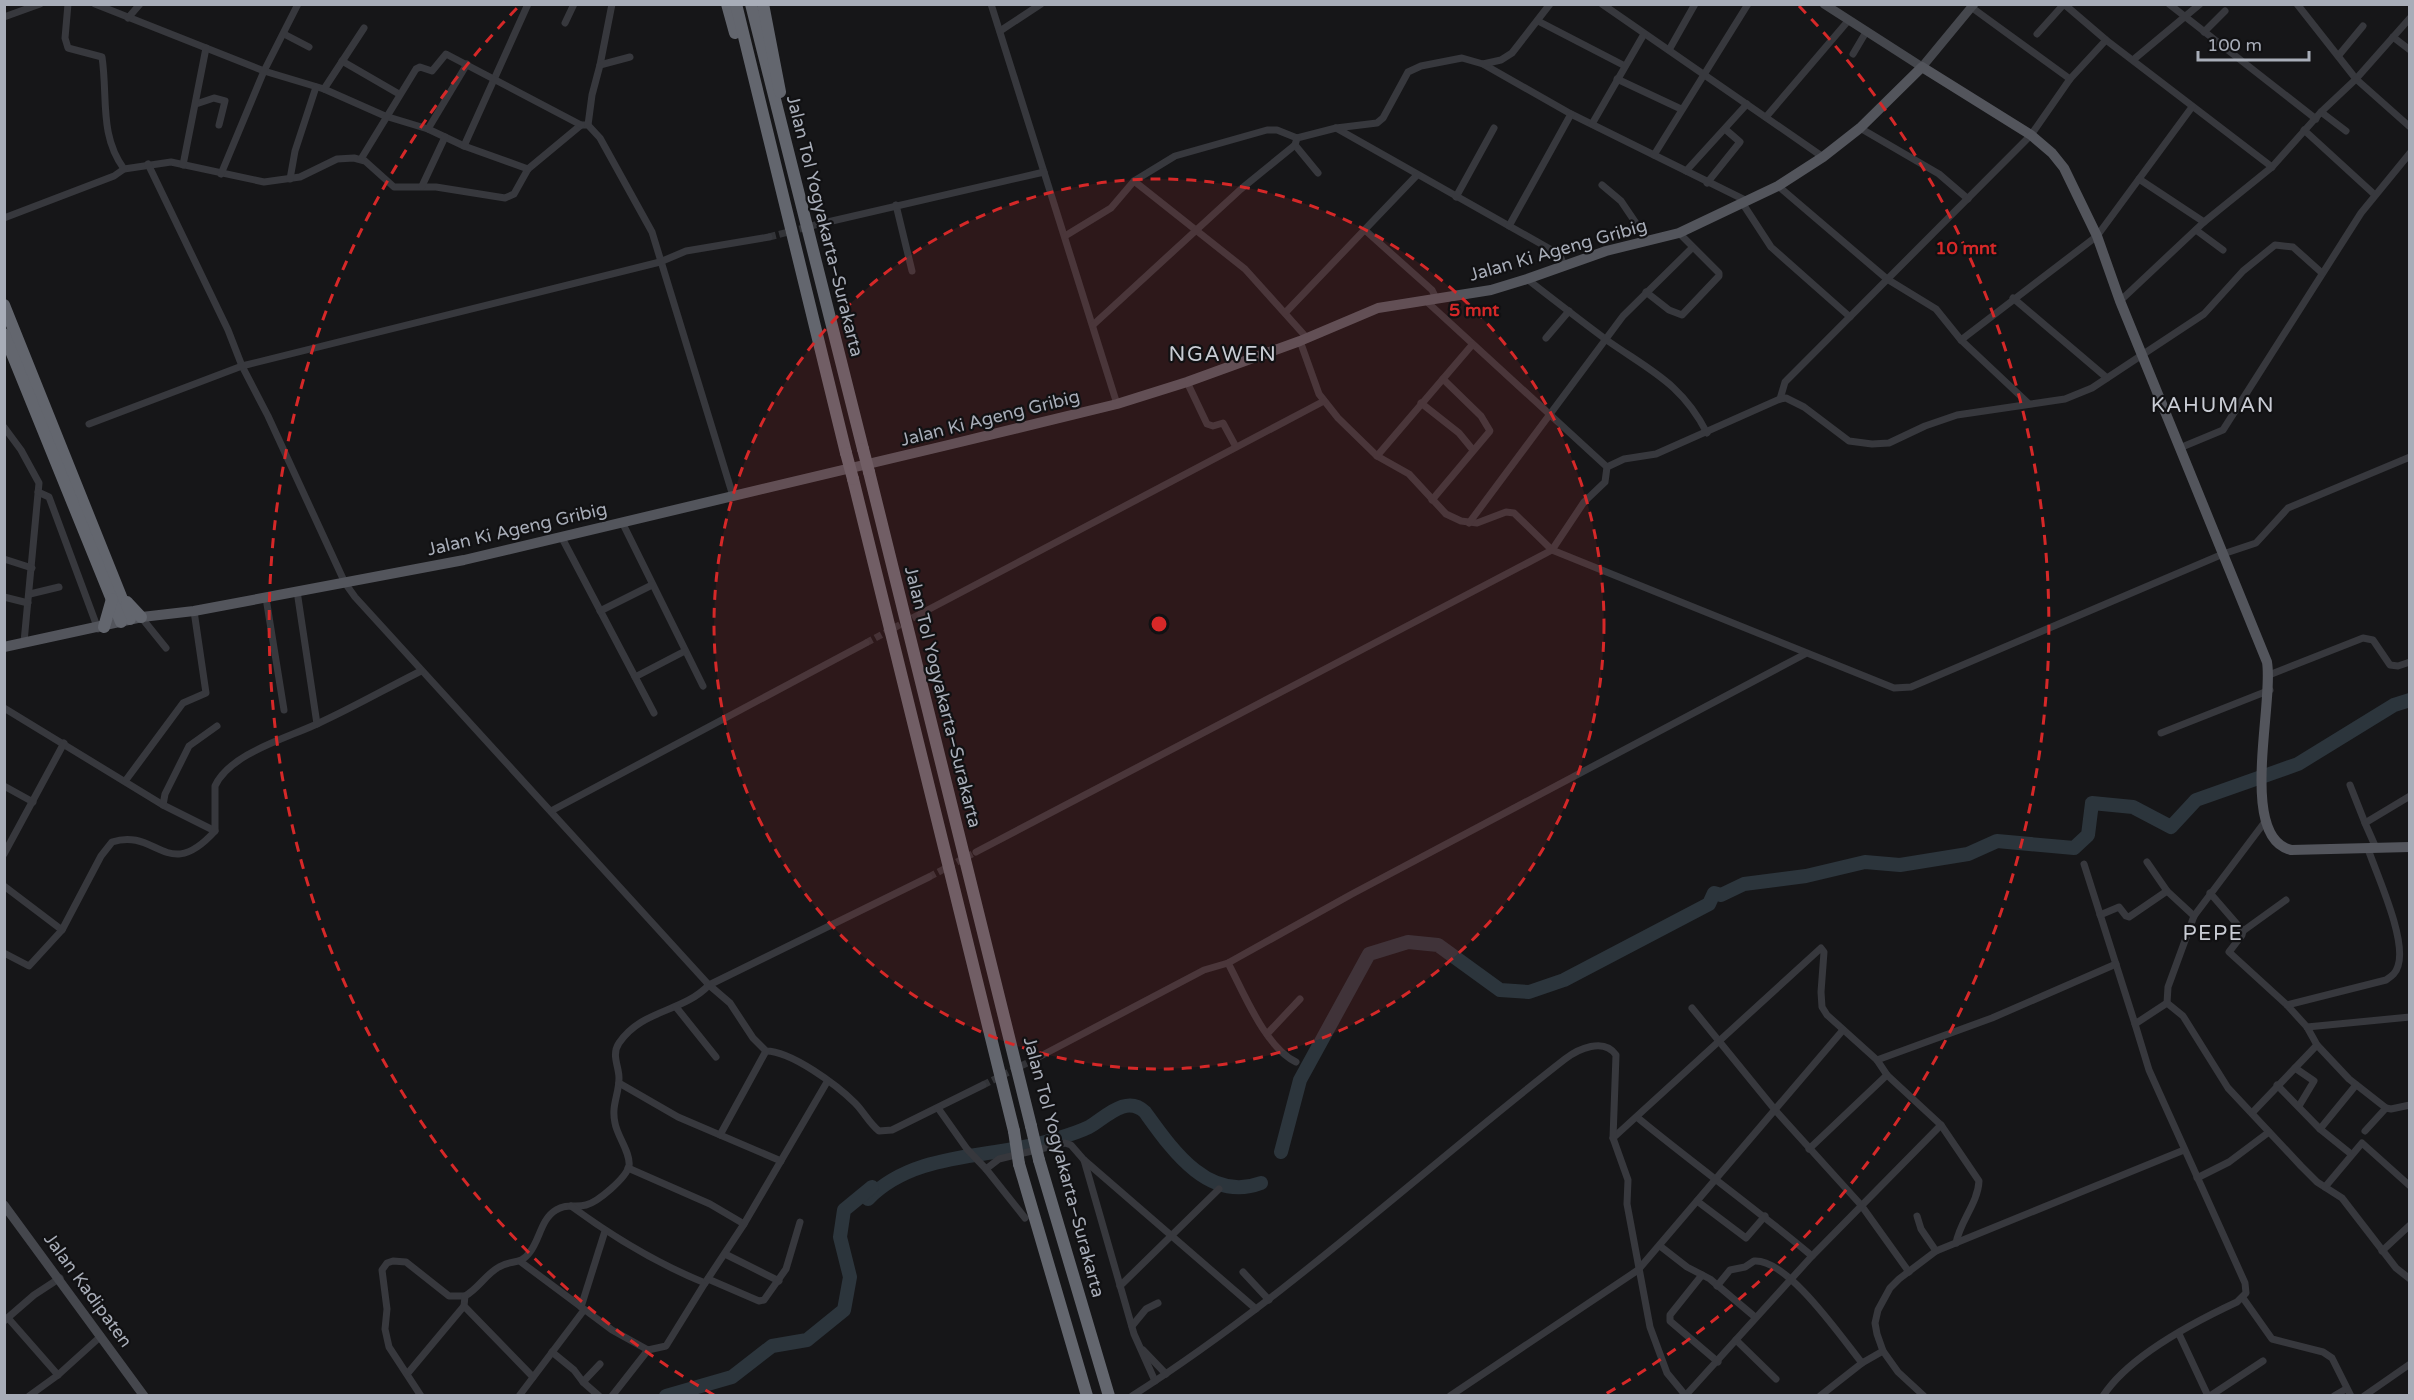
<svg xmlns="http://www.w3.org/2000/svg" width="2414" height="1400" viewBox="0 0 2414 1400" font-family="'Varela Round',sans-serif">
<rect width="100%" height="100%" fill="#161618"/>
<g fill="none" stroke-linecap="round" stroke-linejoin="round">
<!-- river -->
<g stroke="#2c353c" stroke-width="14">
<polyline points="1281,1152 1300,1080 1369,954 1408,942 1438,945 1500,990 1529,992 1564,980 1709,904 1714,893 1721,895 1744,884 1806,876 1865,862 1900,865 1968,854 1997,841 2074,848 2088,835 2092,803 2133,807 2171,827 2196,800 2298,764 2394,705 2410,700"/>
<path d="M868 1199C915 1151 989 1159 1049 1141 1062 1137 1077 1133 1089 1127 1105 1118 1126 1094 1145 1112 1171 1148 1208 1203 1261 1183"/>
<polyline points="666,1396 732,1377 772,1346 807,1340 844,1310 850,1277 840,1237 844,1210 872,1187"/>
</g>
<!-- street-tunnel -->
<g stroke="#333438" stroke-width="7" stroke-dasharray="7 3.5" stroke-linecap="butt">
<polyline points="769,237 819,224"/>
<polyline points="866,643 920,614"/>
<polyline points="929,877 976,852"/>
<polyline points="983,1085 1035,1059"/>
</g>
<!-- street -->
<g stroke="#37383d" stroke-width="7">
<path d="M68 4 65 38 68 48 102 57C108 97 99 135 124 169L171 162 264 182 300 177 337 159 354 158 365 161 394 187H436L505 198 514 194 528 169 581 125H588L600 138 652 232 733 496"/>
<polyline points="95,4 264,71 324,89 385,116 428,129 464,146 528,169"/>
<polyline points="991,4 1044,172"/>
<polyline points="1602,4 1823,157"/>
<polyline points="2064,4 2106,40 2272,167"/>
<polyline points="2169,4 2316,119"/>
<polyline points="2297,4 2356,79 2410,127"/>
<polyline points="1971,7 2070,79"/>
<polyline points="4,17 40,4"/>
<polyline points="128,18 140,4"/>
<polyline points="1538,21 1625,66"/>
<polyline points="565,23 574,4"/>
<polyline points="1000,31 1041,4"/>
<polyline points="2204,32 2225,11"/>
<polyline points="284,34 309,47"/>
<polyline points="2037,34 2064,4"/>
<polyline points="2393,37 2410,50"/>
<polyline points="1669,50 1695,4"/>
<polyline points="1853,54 1866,32"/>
<polyline points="2339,55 2363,26"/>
<polyline points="2133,60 2200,4"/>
<polyline points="342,61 399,94"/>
<polyline points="1483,64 1571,114 1747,201"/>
<polyline points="600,65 612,4"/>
<polyline points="1617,79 1681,109"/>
<polyline points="324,89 364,28"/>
<polyline points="196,104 214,98 225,101 219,125"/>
<polyline points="2321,112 2346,131"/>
<polyline points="1766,117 1848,21"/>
<polyline points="1592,124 1644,34"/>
<polyline points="588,125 592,95 600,65 630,57"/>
<polyline points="1336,128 1550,249 1560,256 1564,265"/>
<polyline points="1860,128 1939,174 1968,199"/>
<polyline points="428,129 467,64"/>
<polyline points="2304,130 2375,195"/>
<polyline points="1295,145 1318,173"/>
<polyline points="464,146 528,4"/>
<polyline points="1654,155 1748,4"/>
<polyline points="361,159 416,69 420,67 432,71 446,54 581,125"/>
<path d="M148 164 228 330 242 366 268 416 345 583 355 597 709 985C682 1013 642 1009 619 1043 611 1055 619 1066 619 1078 619 1095 611 1105 615 1123 617 1136 631 1153 629 1166 626 1178 598 1202 586 1205 575 1208 567 1203 556 1210 541 1219 540 1239 530 1252 520 1266 512 1259 499 1267 486 1274 478 1289 465 1296H449L406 1262 393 1261 387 1263 382 1270 387 1309 385 1329 389 1347 421 1396"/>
<polyline points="183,165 206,48"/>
<polyline points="1686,171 1747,104"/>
<polyline points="221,174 264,71 298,4"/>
<polyline points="290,179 295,151 316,87"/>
<polyline points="2139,179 2204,222"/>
<polyline points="1134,181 1245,269 1307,338"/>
<polyline points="1707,183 1740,142 1725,129"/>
<polyline points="1602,185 1621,201 1648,241"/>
<polyline points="422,186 445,137"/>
<polyline points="1778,186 1887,279 1936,309 1961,340 2028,403"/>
<polyline points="1456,197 1494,128"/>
<polyline points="1743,204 1771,247 1850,317"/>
<polyline points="896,205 912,271"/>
<polyline points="4,218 114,176 124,169"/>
<polyline points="819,224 1044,172 1117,404"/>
<polyline points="1509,226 1571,114"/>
<polyline points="2196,230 2223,250"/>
<polyline points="1366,231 1432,290 1436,298"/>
<polyline points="1065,236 1111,208 1134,181 1175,156 1267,130 1277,130 1297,138 1336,128 1377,123 1383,118 1408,72 1421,66 1462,58 1483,64 1501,60 1512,53 1550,4"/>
<path d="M1527 279C1554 300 1581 321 1608 341 1651 371 1682 384 1707 433"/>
<polyline points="1646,292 1669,310 1682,315 1719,276 1719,273 1679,233"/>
<polyline points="2013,298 2107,378"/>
<polyline points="1425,300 1607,467"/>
<polyline points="2120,301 2204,222 2272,167 2321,112 2356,79 2410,18"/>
<polyline points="1286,312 1417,175"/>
<polyline points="1093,325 1241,189 1295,145 1297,138"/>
<polyline points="1546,338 1569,311"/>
<polyline points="1961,340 2097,236 2192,107"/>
<polyline points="1300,341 1319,394 1338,418 1377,456 1409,474 1446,514 1461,521 1477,523 1506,512 1514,513 1552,550 1894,688 1911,687 2223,554 2256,543 2288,508 2410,457"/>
<polyline points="1187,382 1207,424 1213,426 1223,423 1236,447"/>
<polyline points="1780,399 1785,382 2031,135 2070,79 2106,40"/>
<polyline points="1421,403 1459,433 1473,450"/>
<polyline points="89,424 242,366 660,262 686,251 769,237"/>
<polyline points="4,427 21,450 39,483 24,642"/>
<polyline points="2182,447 2223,430 2361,213 2410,153"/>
<polyline points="1377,456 1472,345"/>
<polyline points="38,492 49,497 98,629"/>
<polyline points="1432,500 1490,431 1481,416 1443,379"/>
<polyline points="622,522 703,686"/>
<polyline points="1469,523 1623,316 1692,248"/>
<polyline points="562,538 654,713"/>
<polyline points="4,559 32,568"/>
<polyline points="297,591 317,724"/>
<polyline points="30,594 59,587"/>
<polyline points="4,597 28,603"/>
<polyline points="266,598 284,710"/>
<polyline points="600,611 652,585"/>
<polyline points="920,614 1324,401"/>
<polyline points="141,617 166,648"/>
<polyline points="2269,675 2363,638 2373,640 2390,665 2398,666 2410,662"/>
<polyline points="635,677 685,651"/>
<polyline points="4,708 163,805 215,831"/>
<polyline points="2161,733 2270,690"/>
<polyline points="126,780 183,703 206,693 194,611"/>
<polyline points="2350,785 2365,823"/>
<polyline points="4,786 33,802"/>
<polyline points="163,805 165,794 189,746 217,726"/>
<polyline points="551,811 866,643"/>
<polyline points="2376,848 2365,823 2410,796"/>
<polyline points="976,852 1552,550 1584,502 1605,482 1607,467 1624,459 1656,454 1780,399 1786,398 1804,407 1849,441 1872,444 1889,443 1925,426 1957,415 2065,399 2092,388 2204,314 2243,271 2275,245 2293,247 2322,273"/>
<polyline points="4,854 64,743"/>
<polyline points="2147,862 2167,891 2194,916"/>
<polyline points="2084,864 2135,1024"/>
<path d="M929 877 709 985 730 1003 753 1038 766 1051C791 1051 837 1085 855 1103 864 1112 869 1123 879 1131L892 1130 983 1085"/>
<polyline points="4,886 62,930"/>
<polyline points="2210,893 2243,931 2242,935 2229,952 2287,1005 2307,1027 2317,1045 2349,1079 2386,1108 2391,1109 2410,1105"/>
<polyline points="2100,915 2119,907 2126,916 2129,917 2167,891"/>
<polyline points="2243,931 2286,900"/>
<path d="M4 953 29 966 62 930 101 856 112 842C157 827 167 884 215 831V786C230 753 288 738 319 723 354 707 387 688 421 671"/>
<path d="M1228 963C1244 993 1265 1047 1296 1062"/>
<polyline points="2167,1003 2183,1016 2228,1088 2301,1166 2317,1182 2342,1198 2396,1268 2410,1279"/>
<path d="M2287 1005 2386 980C2392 976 2396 973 2398 966 2407 940 2377 875 2368 849"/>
<polyline points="676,1007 716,1057"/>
<polyline points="1692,1008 1776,1111 1861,1205 1909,1272"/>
<polyline points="2307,1027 2410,1017"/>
<polyline points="1267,1034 1300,999"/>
<polyline points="1035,1059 1204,970 1228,963 1352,894 1805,654"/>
<polyline points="1877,1060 1992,1018 2116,964"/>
<polyline points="2295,1068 2314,1081 2299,1106"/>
<polyline points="619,1083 678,1117 781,1161"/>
<polyline points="2277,1085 2320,1129 2351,1154"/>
<polyline points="938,1108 967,1149 986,1169 999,1159 1065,1143 1071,1145 1084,1160 1256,1309"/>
<polyline points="2252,1113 2317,1045"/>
<path d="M1638 1118C1695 1165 1755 1208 1812 1256"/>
<polyline points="2320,1129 2356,1085"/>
<polyline points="2365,1131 2386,1108"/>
<polyline points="720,1135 766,1051"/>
<path d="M1613 1138 1821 948 1824 952 1821 992 1822 1007 1827 1015 1877 1060 1887 1075 1941 1125 1979 1181C1978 1203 1960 1221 1956 1243"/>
<polyline points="1809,1149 1887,1075"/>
<polyline points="1084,1160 1134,1334 1155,1381"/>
<polyline points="628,1168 710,1204 744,1224"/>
<polyline points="986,1169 1025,1218"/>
<polyline points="2197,1178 2229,1162 2269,1132"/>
<polyline points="2325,1187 2362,1143 2410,1186"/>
<polyline points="1697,1201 1746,1238 1765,1216"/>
<path d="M571 1206C613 1237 656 1263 705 1283L744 1224 827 1082"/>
<polyline points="1917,1216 1921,1229 1936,1251"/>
<polyline points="1660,1246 1687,1267 1710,1279 1755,1317"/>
<polyline points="2382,1251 2410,1225"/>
<polyline points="725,1254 779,1281"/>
<polyline points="521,1262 612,1330 648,1350 666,1346 705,1283"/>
<polyline points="1243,1272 1269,1300"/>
<polyline points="1702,1275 1670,1315 1670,1321 1718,1362"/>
<polyline points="708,1279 759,1301 764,1300 786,1269 800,1222"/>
<polyline points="1120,1286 1219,1189"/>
<path d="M1717 1286 1730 1270 1745 1267 1754 1261C1787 1258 1841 1337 1862 1363"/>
<polyline points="465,1296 464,1306 533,1377"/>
<polyline points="2243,1298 2272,1339 2323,1352 2332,1358 2351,1396"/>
<polyline points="581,1307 605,1231"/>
<polyline points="8,1318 58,1375"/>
<polyline points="4,1321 34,1295 60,1278"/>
<polyline points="1132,1326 1146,1309 1158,1303"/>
<polyline points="2179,1334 2208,1396"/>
<polyline points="1736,1340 1776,1379"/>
<polyline points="1143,1350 1166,1374"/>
<polyline points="552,1352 574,1370 583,1382"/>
<polyline points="408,1373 464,1306"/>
<polyline points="1686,1395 1812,1256 1941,1125"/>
<polyline points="29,1396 58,1375 101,1336"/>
<polyline points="519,1396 584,1310"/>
<polyline points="599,1396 583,1382 600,1364"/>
<polyline points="612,1396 648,1350"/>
<path d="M1132 1396C1287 1297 1421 1171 1565 1059 1578 1049 1604 1037 1616 1055L1613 1138 1628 1180 1627 1204 1650 1327 1667 1373 1686 1396"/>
<polyline points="1450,1396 1638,1270 1843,1030"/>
<polyline points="1820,1396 1862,1363 1883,1351"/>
<polyline points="1924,1396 1898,1372 1883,1351 1877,1334 1875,1323 1878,1310 1890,1288 1899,1279 1936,1251 2184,1150"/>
<path d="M2103 1396C2129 1356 2194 1322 2237 1302L2246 1293 2245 1283 2149 1070 2135 1024 2167 1003 2168 987 2194 916 2264 823"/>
<polyline points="2210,1396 2263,1361"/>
<polyline points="2334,1396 2346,1389"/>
<polyline points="2364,1396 2410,1364"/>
</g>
<!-- secondary -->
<g stroke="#45474d" stroke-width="9">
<polyline points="1824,4 1922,67 1974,4"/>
<polyline points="4,1205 144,1396"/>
</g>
<!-- primary -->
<path stroke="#53555c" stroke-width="10" d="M4 647 142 617 194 611 464 560 948 445 1117 404 1187 382 1300 341 1378 308 1491 290 1527 279 1606 251 1679 233 1778 186 1823 157 1860 128 1922 67 2031 135 2052 153 2064 168 2097 236 2120 301 2267 662C2274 704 2238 838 2291 850L2410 847"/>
<!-- highway -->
<g stroke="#63666e" stroke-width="12">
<polyline points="727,4 735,33"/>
<polyline points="736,4 846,453"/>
<polyline points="751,4 863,449"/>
<polyline points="763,4 780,92"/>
<polyline points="4,305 130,619"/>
<polyline points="4,334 121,622"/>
<polyline points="869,472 1031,1126"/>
<polyline points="853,479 1014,1131"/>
<polyline points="127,602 141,617"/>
<polyline points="104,627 112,599"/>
<polyline points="1039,1160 1109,1396"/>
<polyline points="1019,1164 1087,1396"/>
</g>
<!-- highway-bridge -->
<g stroke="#63666e" stroke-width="12">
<polyline points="863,449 869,472"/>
<polyline points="846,453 853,479"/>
<polyline points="1031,1126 1039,1160"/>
<polyline points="1014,1131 1019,1164"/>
</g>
</g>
<!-- distance rings -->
<circle cx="1159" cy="624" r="445" fill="#d62828" fill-opacity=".12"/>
<g fill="none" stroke="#d62828" stroke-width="3" stroke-dasharray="10 8">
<circle cx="1159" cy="624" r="445"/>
<path d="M714 1395A890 890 0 0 1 519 6M1799 6A890 890 0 0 1 1604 1395"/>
</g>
<g text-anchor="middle" stroke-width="4.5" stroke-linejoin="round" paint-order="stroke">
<!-- street labels -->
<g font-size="18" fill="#a8adb8" stroke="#111113">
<text transform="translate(825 226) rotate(76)" y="6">Jalan Tol Yogyakarta–Surakarta</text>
<text transform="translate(1558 250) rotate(-16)" y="6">Jalan Ki Ageng Gribig</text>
<text transform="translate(990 418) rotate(-14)" y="6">Jalan Ki Ageng Gribig</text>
<text transform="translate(517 529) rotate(-13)" y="6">Jalan Ki Ageng Gribig</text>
<text transform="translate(943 697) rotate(76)" y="6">Jalan Tol Yogyakarta–Surakarta</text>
<text transform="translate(1064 1167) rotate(75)" y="6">Jalan Tol Yogyakarta–Surakarta</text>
<text transform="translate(88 1290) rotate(54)" y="6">Jalan Kadipaten</text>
</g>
<!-- quarter labels -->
<g font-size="21" letter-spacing="1.5" fill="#c9ccd4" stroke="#111113">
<text x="1223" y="361">NGAWEN</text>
<text x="2213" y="412">KAHUMAN</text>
<text x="2213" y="940">PEPE</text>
</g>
</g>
<circle cx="1159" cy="624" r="9" fill="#d62828" stroke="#111113" stroke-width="3"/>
<g font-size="18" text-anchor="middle" font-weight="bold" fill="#d62828" stroke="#111113" stroke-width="4.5" stroke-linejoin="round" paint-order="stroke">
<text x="1966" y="254">10 mnt</text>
<text x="1474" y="316">5 mnt</text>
</g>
<!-- border -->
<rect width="2414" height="1400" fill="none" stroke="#a8adb8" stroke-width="12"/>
<!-- scale -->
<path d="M2198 51v9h111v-9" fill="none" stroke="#a8adb8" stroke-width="3"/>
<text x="2207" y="51" font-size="18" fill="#a8adb8" stroke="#111113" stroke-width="4.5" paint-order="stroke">100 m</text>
</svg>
